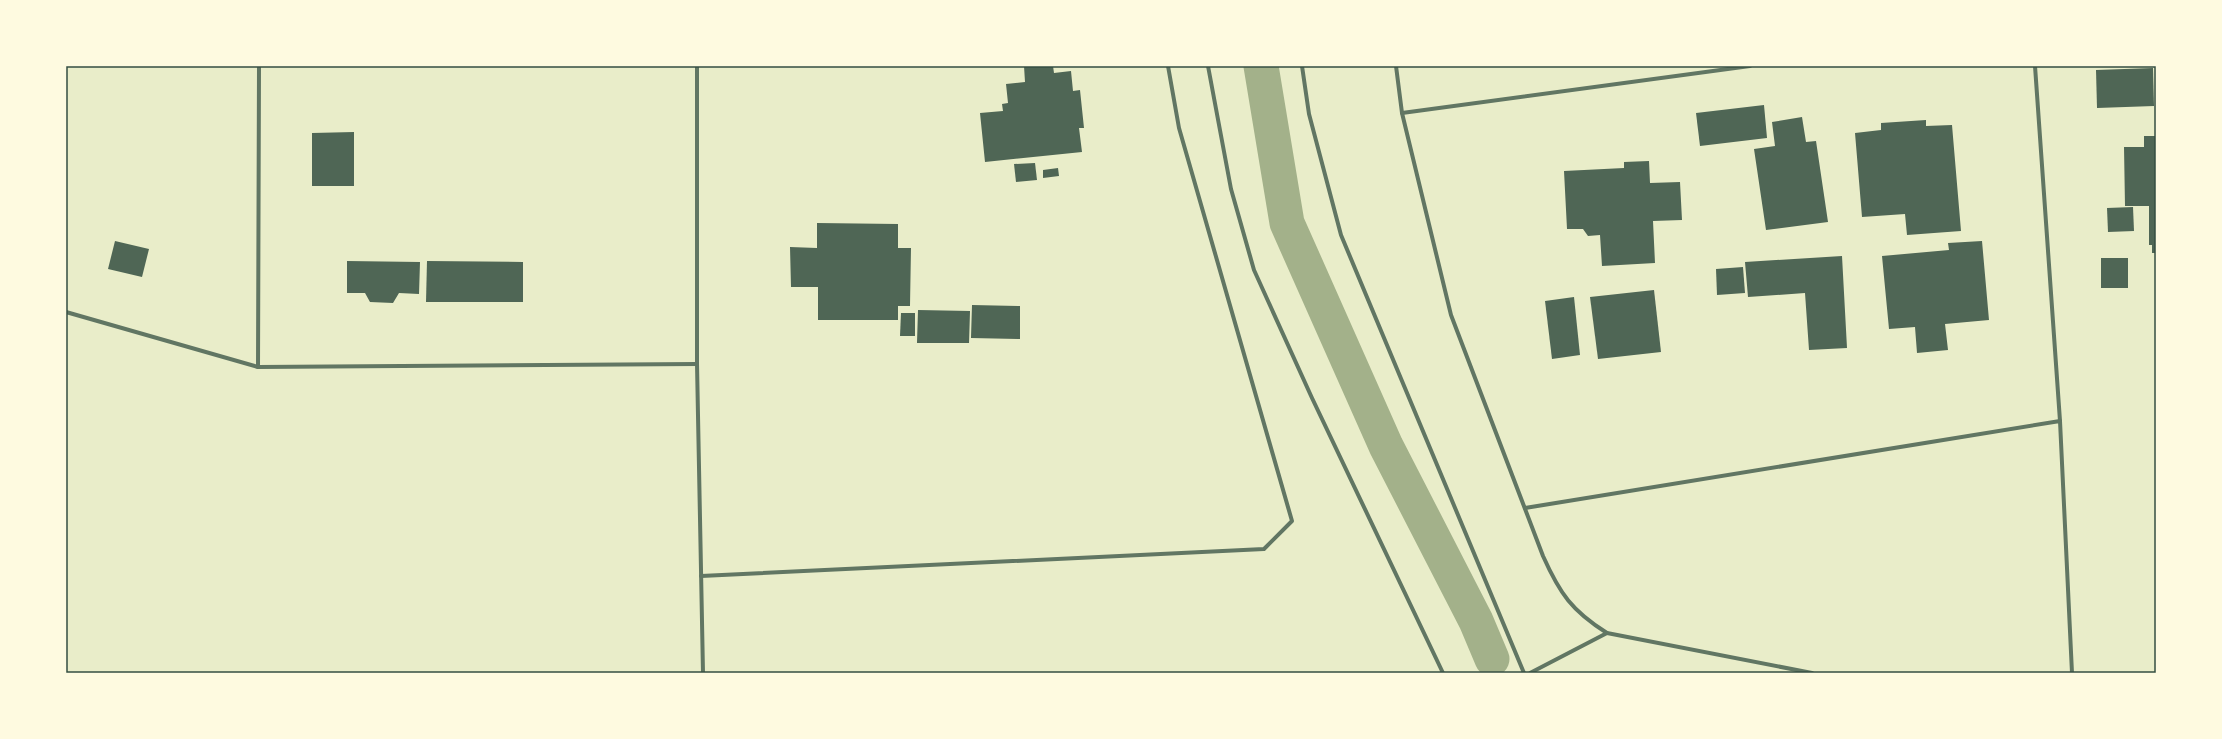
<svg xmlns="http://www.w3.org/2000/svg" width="2222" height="739" viewBox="0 0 2222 739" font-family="Signika,sans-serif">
<rect width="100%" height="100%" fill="#e9edc9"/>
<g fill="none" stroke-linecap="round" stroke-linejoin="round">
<!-- canal -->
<polyline stroke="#a3b18a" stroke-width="35" points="1261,66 1287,223 1386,446 1476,621 1492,659"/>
</g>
<!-- building -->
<g fill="#4f6655">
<polygon points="1024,66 1053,66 1054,73 1071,71 1073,91 1080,90 1084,128 1079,128 1082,152 985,162 980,113 1003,111 1002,104 1008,103 1006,84 1025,82"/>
<polygon points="2153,68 2154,106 2097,108 2096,70"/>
<polygon points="1764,105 1767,138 1700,146 1696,113"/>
<polygon points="1802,117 1806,142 1816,141 1828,222 1766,230 1754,149 1775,146 1772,122"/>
<polygon points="1926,120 1926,126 1952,125 1961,231 1907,235 1905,214 1862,217 1855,133 1881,130 1881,123"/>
<polygon points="354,132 354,186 312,186 312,133"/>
<polygon points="2144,136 2156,136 2156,253 2152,253 2152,245 2149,245 2149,206 2125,206 2124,147 2144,147"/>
<polygon points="1649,161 1650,183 1680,182 1682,220 1653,221 1655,263 1602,266 1600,235 1588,236 1583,229 1567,229 1564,171 1624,168 1624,162"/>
<polygon points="1035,163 1037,180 1016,182 1014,164"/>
<polygon points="1058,168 1059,176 1043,178 1043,170"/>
<polygon points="2133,207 2134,231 2108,232 2107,208"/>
<polygon points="817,223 898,224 898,248 911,248 910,306 898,306 898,320 818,320 818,287 791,287 790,247 817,248"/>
<polygon points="115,241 149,249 142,277 108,269"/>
<polygon points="1982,241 1989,320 1945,324 1948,350 1917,353 1915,327 1889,329 1882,256 1949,250 1948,243"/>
<polygon points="1842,256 1847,348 1809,350 1805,293 1748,297 1745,262"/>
<rect x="2101" y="258" width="27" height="30"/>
<polygon points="347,261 420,262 419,294 399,293 393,303 370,302 365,293 347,293"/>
<polygon points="427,261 523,262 523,302 426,302"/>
<polygon points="1743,267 1745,293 1717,295 1716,269"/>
<polygon points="1654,290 1661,352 1598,359 1590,297"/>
<polygon points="1574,297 1580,355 1552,359 1545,301"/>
<polygon points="972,305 1020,306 1020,339 971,338"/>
<polygon points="918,310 970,311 969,343 917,343"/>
<polygon points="901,313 915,313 915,336 900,336"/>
</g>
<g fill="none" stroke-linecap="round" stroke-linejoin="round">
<!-- minor -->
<g stroke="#617663" stroke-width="4">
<polyline points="697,66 697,364 703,673"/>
<polyline points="1208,66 1231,189 1254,270 1312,398 1443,673"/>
<polyline points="1302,66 1309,114 1341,235 1524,673"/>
<path d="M1396 66 1402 113 1451 315 1543 556C1560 594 1572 611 1607 633L1812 673"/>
<polyline points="2035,66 2060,421"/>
<polyline points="1402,113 1750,66"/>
<polyline points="66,312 258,367 697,364"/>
<polyline points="258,367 259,66"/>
<polyline points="1525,508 2060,421 2072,673"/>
<polyline points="701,576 1264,549 1292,521 1179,128 1168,66"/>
<polyline points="1530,673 1607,633"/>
</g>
</g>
<!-- border -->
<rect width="2222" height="739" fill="none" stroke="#fefae0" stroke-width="134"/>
<rect x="67" y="67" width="2088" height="605" fill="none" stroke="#344e41" stroke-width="1.5"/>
</svg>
